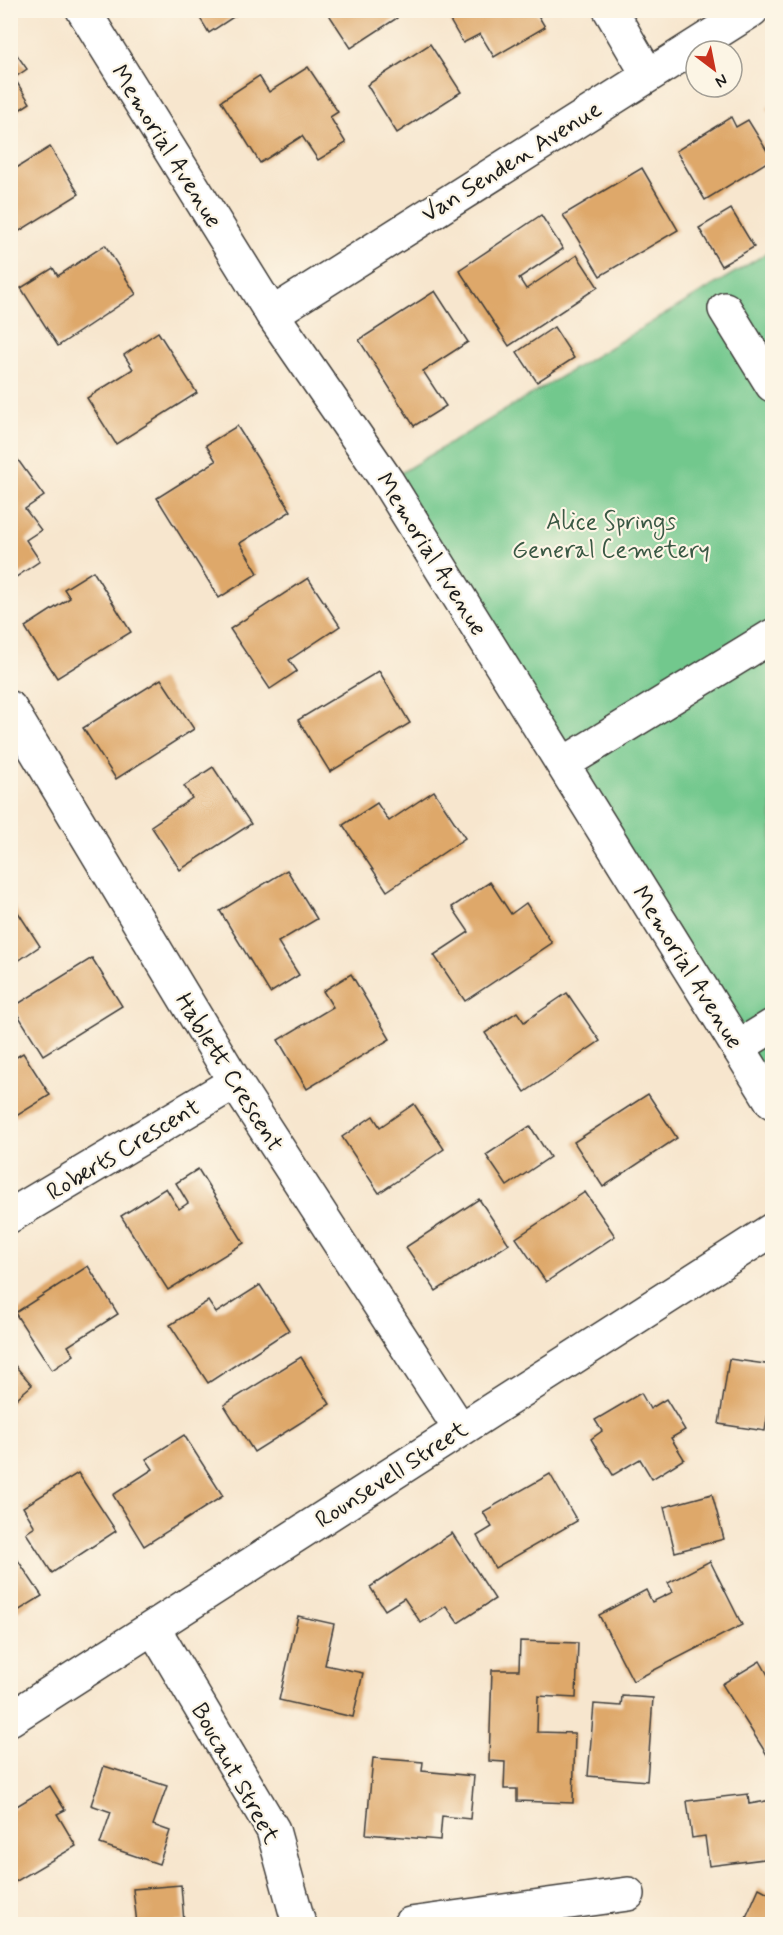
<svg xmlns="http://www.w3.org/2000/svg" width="783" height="1935" viewBox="0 0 783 1935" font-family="Mynerve,sans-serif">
<rect width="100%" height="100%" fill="#fcf5e5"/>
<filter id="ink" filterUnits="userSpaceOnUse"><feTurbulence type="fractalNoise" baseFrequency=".0167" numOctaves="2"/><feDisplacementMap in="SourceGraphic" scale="12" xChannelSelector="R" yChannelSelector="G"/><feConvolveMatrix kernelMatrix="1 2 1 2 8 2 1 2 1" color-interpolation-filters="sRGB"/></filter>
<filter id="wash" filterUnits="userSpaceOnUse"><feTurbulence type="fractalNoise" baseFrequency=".008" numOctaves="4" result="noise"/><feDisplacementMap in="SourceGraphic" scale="24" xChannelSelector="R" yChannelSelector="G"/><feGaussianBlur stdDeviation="1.35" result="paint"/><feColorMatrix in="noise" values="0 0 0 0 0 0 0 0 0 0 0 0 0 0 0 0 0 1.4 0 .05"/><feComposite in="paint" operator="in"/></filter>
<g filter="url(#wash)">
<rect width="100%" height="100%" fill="#f7e6ce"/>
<!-- green -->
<polygon fill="#72c88d" stroke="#477254" stroke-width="1.5" points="772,250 772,1102 387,481"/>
<g id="blocks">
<!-- building -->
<g fill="#dea86a">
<polygon points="195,10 244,10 209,33"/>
<polygon points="326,10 392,10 397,18 351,48"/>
<polygon points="444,10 535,10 545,27 494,57 480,34 463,43"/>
<polygon points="430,44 461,92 397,133 367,85"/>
<polygon points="10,45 27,69 14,78 30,103 10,116"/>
<polygon points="308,67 338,112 330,117 346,143 318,160 302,136 260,163 221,101 259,76 269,92"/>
<polygon points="772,104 772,118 767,108"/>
<polygon points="731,117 736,127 748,120 772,159 705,200 676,151"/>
<polygon points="50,147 79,194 10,237 10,172"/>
<polygon points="642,168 678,230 600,276 563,215"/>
<polygon points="731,209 754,247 721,266 699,228"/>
<polygon points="541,215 563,249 519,278 526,289 577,255 598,287 509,346 459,270"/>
<polygon points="105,245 136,294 58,346 21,288 53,268 58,276"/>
<polygon points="435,291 468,342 423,371 446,406 414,426 359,340"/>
<polygon points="554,327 574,358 537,382 517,352"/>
<polygon points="158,332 197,393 116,444 87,398 133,369 124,355"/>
<polygon points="237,426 291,511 240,543 258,573 219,598 157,498 216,461 206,445"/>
<polygon points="10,449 44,496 25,509 41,530 26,540 40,561 10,581"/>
<polygon points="93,571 131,632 57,678 25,627 70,598 64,589"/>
<polygon points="308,578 340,626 289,660 297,671 270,689 230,629"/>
<polygon points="379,671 410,723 330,772 298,720"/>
<polygon points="161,679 194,729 116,779 83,728"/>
<polygon points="213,767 251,824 180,870 151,826 192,798 184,786"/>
<polygon points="434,791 465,838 387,891 343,825 377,803 389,821"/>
<polygon points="287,870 317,919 278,942 299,975 270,993 220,911"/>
<polygon points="490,882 511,914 526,903 552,943 465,1001 434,955 469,932 452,907"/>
<polygon points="10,900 40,946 12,965 10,963"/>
<polygon points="92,958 122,1006 43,1055 13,1007"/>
<polygon points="351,974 390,1039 307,1089 278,1040 333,1007 323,991"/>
<polygon points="567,993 600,1041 525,1092 485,1033 517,1012 524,1022"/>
<polygon points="23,1053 50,1095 10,1120 10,1061"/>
<polygon points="648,1094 677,1138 603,1187 574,1142"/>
<polygon points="414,1104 444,1149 379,1193 342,1137 373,1116 380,1127"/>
<polygon points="530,1126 550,1157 507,1186 486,1155"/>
<polygon points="198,1169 244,1243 168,1290 121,1216 166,1188 179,1209 188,1203 176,1183"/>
<polygon points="585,1192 615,1236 546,1282 516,1238"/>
<polygon points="479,1199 509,1244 436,1291 406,1247"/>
<polygon points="88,1266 118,1314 68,1346 74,1355 52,1370 15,1313"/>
<polygon points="260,1285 289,1330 208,1383 170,1325 208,1301 216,1313"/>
<polygon points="301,1357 330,1404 254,1452 224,1405"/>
<polygon points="729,1359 772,1365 772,1414 768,1413 765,1431 719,1424"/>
<polygon points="10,1360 32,1385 10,1404"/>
<polygon points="641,1393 650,1409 666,1399 685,1430 671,1438 684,1459 652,1479 640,1459 613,1475 591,1439 602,1431 595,1420"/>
<polygon points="184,1435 223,1496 144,1546 113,1495 153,1469 146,1459"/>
<polygon points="78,1473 116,1531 52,1573 26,1533 35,1527 23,1507"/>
<polygon points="550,1474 577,1521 495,1568 477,1536 492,1527 483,1512"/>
<polygon points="712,1494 724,1539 675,1552 664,1507"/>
<polygon points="452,1533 495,1599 458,1623 446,1606 421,1623 404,1598 385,1610 370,1587"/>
<polygon points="13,1553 42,1596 10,1616 10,1555"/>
<polygon points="710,1561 742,1625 633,1681 599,1615 646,1590 652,1602 673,1592 668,1583"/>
<polygon points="298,1616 334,1624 325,1665 363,1673 353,1717 279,1700"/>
<polygon points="520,1641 578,1643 576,1698 538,1696 537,1732 575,1733 573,1803 517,1801 517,1789 504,1789 505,1762 489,1761 492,1670 519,1670"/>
<polygon points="760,1661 768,1675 772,1673 772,1756 769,1758 722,1684"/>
<polygon points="622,1696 653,1698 647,1781 588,1776 594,1704 621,1706"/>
<polygon points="373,1758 423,1762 422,1771 474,1776 470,1819 442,1816 440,1840 366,1834"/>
<polygon points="104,1766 167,1786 153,1825 170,1831 159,1864 100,1844 111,1812 91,1805"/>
<polygon points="50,1786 65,1810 57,1814 76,1846 10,1885 10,1810"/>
<polygon points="748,1794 749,1804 772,1800 772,1858 709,1866 705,1836 692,1838 687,1801"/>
<polygon points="181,1885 184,1922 137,1924 133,1889"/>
<polygon points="759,1888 772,1895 772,1924 743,1924"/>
</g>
</g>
</g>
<g filter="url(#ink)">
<use href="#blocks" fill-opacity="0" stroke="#3d3a37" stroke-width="1.5"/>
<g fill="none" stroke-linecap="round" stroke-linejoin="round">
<!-- minor casing -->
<g stroke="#3d3a37" stroke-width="36">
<g id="minor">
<polyline points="83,10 272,314 387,481 772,1102"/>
<polyline points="610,10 648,75"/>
<polyline points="725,309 772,385"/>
<polyline points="272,314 752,10"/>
<polyline points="10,708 235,1082 460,1429"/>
<polyline points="563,764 772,636"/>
<polyline points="738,1047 772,1026"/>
<polyline points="10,1216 235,1082"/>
<polyline points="154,1629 273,1830 299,1924"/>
<polyline points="10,1719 772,1230"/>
<polyline points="410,1924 628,1894"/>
</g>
</g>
<!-- minor -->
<use href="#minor" stroke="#fff" stroke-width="33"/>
</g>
</g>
<g text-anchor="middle" stroke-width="4.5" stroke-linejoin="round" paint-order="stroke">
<!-- street labels -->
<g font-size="24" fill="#1c1c1c" stroke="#fcf5e5">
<text transform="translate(167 146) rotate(58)" y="8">Memorial Avenue</text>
<text transform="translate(511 161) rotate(-32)" y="8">Van Senden Avenue</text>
<text transform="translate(432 554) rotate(58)" y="8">Memorial Avenue</text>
<text transform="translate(688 967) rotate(58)" y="8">Memorial Avenue</text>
<text transform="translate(230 1072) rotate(58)" y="8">Hablett Crescent</text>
<text transform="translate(123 1149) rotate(-31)" y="8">Roberts Crescent</text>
<text transform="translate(391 1474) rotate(-33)" y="8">Rounsevell Street</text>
<text transform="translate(236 1773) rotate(61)" y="8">Boucaut Street</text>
</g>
<!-- park labels -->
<g font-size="24" fill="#3a5844" stroke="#fcf5e5">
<text x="611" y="529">Alice Springs<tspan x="611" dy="28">General Cemetery</tspan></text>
</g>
</g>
<!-- margin -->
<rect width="783" height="1935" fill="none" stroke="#fcf5e5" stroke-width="36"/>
<!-- north arrow -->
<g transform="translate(714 69) rotate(148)"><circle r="28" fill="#fcf5e5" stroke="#a29e95" stroke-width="1.5"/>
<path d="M0-4.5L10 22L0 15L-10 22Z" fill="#c8321e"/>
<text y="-9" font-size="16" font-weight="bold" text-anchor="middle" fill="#1c1c1c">N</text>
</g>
</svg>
